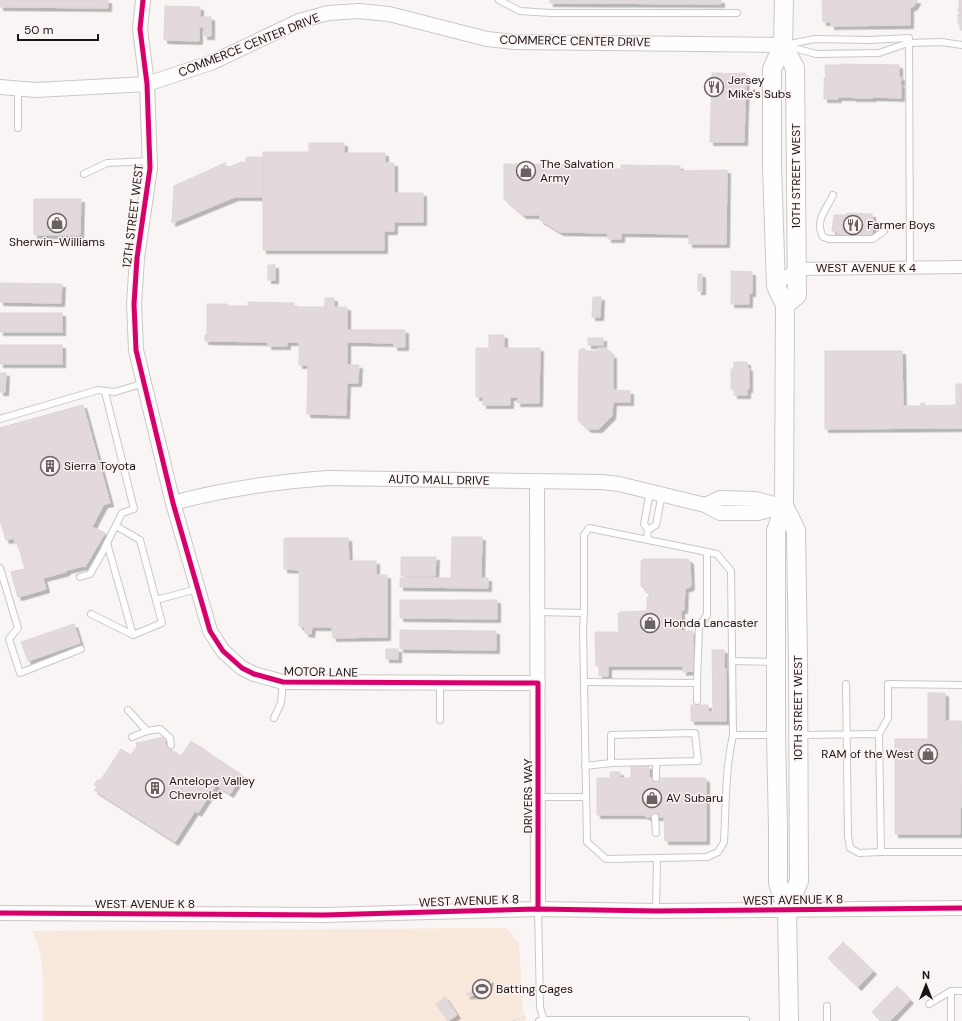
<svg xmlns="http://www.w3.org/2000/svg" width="962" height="1021" viewBox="0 0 962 1021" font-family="'DM Sans',sans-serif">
<defs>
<filter id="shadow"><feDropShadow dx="3.5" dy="3.5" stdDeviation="0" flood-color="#0004"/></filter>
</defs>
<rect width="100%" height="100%" fill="#faf5f5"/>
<!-- green -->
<path fill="#f9e9dc" d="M506 928 519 943 523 1010 526 1021H43C43 991 46 958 32 931Z"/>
<!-- building -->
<g fill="#e3d9dc" stroke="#dbd7d8" fill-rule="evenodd" filter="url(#shadow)">
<polygon points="0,0 108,0 108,8 0,7"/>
<polygon points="550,0 721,0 721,4 550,3"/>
<polygon points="822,0 917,0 917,1 914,6 910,8 910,25 831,26 831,22 823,22"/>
<polygon points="959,0 962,0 962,30 960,30 960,24 958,24 958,19 960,19 960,18 958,18 958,14 960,14 960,12 958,12 958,8 960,8 959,7"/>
<polygon points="165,6 200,7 200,17 211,17 211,36 204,36 204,27 199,27 199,41 164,40"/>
<polygon points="842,64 899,65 899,77 901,77 901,82 899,82 899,84 901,84 901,98 872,97 873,98 853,98 853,97 838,97 838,99 824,99 824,85 826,85 826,83 824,83 824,78 826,78 825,65 842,65"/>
<polygon points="712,73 722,73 722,74 745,73 746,75 744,142 710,142"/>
<polygon points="309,143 344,143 344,153 385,153 385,163 394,163 394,193 423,193 423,222 394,222 394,231 384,231 384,250 263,250 263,152 309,152"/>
<polygon points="251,157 263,157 263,197 235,197 172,223 174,186 225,163 227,168 241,162 246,162 246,158"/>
<polygon points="504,164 541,164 541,170 550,170 550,164 606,165 606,169 621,169 621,165 680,166 680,171 727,170 726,244 689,244 689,234 621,233 621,239 608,239 608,233 560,232 540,220 540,215 523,215 504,199"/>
<polygon points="34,199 81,199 80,235 34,235"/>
<polygon points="847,213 872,214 873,228 872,228 872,235 857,235 857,237 849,237 849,234 838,234 835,231 832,231 834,215 847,215"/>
<rect x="268" y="265" width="7" height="15"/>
<polygon points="731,271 752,272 752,293 749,293 749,304 731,304"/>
<rect x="698" y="274" width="4" height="17"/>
<polygon points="0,283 62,284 61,303 0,302"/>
<polygon points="593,297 601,297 600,317 592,317"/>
<polygon points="325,298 334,298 334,307 347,307 347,330 405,330 405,347 394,347 394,343 347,342 347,365 359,365 358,383 347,383 346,415 307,414 308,365 299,365 299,342 287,342 287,346 268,346 268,342 205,341 205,335 207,335 207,304 227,304 227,306 248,306 248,302 294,303 294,307 325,307"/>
<rect x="0" y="313" width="62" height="19"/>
<polygon points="489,335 504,335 504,348 540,348 539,403 517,403 518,397 510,397 510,405 483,405 483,397 476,397 476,348 489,348"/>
<rect x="588" y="338" width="15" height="7"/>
<rect x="0" y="345" width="62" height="19"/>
<polygon points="598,348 607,348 607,351 610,351 610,355 613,355 613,390 630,391 630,402 613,402 612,416 599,429 588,429 578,420 579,351 580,351 580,349 585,349 585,351 598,351"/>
<polygon points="825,351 902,351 903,406 921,406 921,403 925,403 925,406 956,405 956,384 962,384 962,428 825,429"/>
<polygon points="734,362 747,362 747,368 749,368 749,389 747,389 747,395 734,395 734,389 731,389 731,369 734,369"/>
<polygon points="0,373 6,373 5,392 0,392"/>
<path d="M83 405 110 503 104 504 92 527 105 533 85 567 83 566 67 570 66 572 43 578 46 589 18 597 11 572 25 569 18 543 15 544 14 538 6 540 0 519V428ZM77 556V558L65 561 67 567 65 568 63 560Z"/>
<polygon points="83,405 110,503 104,504 92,527 105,533 85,567 83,566 67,570 66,572 43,578 46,589 18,597 11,572 25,569 18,543 15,544 14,538 6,540 0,519 0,428"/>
<polygon points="452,537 482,537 481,578 451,578"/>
<polygon points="285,538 348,538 349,561 376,561 376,575 387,575 387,637 333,638 332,627 312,627 311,634 305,633 305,627 299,626 299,570 284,569 284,539"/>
<polygon points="401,557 436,557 435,576 401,576"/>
<polygon points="643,559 688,559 690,561 691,586 689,588 685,588 684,610 681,610 681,631 693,631 693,671 683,672 683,666 608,666 608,676 599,676 599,666 596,666 595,632 619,632 618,614 621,612 647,611 647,597 651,597 651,593 646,593 646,589 643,588 641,586 641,561"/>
<polygon points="400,578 488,578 488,588 400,587"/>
<polygon points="400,600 497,600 497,619 400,618"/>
<polygon points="74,624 80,643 28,661 21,642"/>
<polygon points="400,630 496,631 496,650 400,649"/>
<rect x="386" y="649" width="12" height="10"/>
<polygon points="712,650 724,650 724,668 726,669 726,721 691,721 691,705 708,705 708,712 713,712"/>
<polygon points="928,693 945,693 945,721 961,721 962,807 960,807 960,834 895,834 895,739 928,739"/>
<polygon points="164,737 166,746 181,756 191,741 200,747 202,747 203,749 242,775 230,794 216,785 198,813 195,811 175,842 94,790 97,787 94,785 98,779 100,781 121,749 131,755 137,746 136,743"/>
<polygon points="631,766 649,766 649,778 704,778 706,779 706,841 665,841 664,817 647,817 644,815 597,815 597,778 610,778 610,772 620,772 620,778 631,778"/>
<polygon points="843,942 873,971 858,987 828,958"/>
<polygon points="490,979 488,987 482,993 477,995 466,995 474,989 472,986 479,982 481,985"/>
<polygon points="897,986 910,1000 890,1021 881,1021 872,1012"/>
<polygon points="445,997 457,1015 448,1021 436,1004"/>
</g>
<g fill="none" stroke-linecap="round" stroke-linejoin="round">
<!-- service casing -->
<g stroke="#ccc7c7" stroke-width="8">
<g id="service">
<polyline points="499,0 520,11 551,13 737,13"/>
<polyline points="784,45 815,39 870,40 909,38 910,268"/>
<polyline points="787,46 816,54 879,53 908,43 941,42 962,45"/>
<polyline points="18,89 18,128"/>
<polyline points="84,174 107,163 150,161"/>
<path d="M833 195C827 209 814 220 823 237L829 239H873L884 231"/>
<polyline points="0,419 98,390 115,392 144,383"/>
<polyline points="648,530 656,525 662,494"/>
<polyline points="647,539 648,530 644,524 650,491"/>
<polyline points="107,543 133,635 162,623 140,540 116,526"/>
<polyline points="0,568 18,628 9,639 20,673 81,649"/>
<polyline points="80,577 90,574 102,553 122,513 134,509 105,392"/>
<polyline points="156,600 197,589"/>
<path d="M537 612 584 613V535L589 528 717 554 731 571 733 735C725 770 726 807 724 842L718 852 707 857 606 859 587 842 583 630 584 613"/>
<polyline points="91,614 133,635"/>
<polyline points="733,661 775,662"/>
<polyline points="584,682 697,683 699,627 707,615 707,552"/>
<polyline points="846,684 848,836 850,848 859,853 881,852"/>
<polyline points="697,701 697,683"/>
<polyline points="128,710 147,731"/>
<polyline points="274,718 281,703 283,682"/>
<polyline points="440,720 440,683"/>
<polyline points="879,734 888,718 888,684 962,685"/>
<polyline points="733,735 774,735"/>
<polyline points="800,735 879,734 881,852 962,852"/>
<polyline points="132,737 147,731 160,729 170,738 171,745"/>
<polyline points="585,766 611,763 698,761 695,733 611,735 611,763"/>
<polyline points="656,778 656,762"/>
<polyline points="538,797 586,797"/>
<polyline points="655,817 656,833"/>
<polyline points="538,909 540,1007 544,1021"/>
<polyline points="656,911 657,859"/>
<polyline points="951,991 951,1021"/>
<polyline points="929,1004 951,991 962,991"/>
<polyline points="539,1021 544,1020 746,1020 746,1021"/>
<polyline points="827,1021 827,1006"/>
</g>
</g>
<!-- minor casing -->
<g stroke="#ccc7c7" stroke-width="14">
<polyline id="minor" points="776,286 796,269 962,267"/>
</g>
<!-- tertiary casing -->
<g stroke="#ccc7c7" stroke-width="16">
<g id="tertiary">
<polyline points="143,0 140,29 147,84 150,168 137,258 134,304 136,350 173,503 210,631 223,651 242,668 254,674 283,682 538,683"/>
<polyline points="0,87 36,90 147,84 213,62 299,21 328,13 359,11 389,14 487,39 514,42 783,45"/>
<polyline points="537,481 538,909"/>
<path d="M173 503C224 489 275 482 328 478L602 482 619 484 705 505 720 513H758L784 506"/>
<polyline points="705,505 720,498 755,499 782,506"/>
<polyline points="0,913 324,915 538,909 656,911 962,908"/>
</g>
</g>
<!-- primary casing -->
<g stroke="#ccc7c7" stroke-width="20">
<g id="primary">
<polyline points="784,0 783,45 772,69 772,167 776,286 785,305 784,506 776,531 776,735 778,829 778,883 787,910 789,1021"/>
<polyline points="783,45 795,68 797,295 785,305"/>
<polyline points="784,506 796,530 798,661 799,881 787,910"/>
</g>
</g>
<!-- path -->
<polyline stroke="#e0dfdf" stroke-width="2" stroke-dasharray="3 2" stroke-linecap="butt" points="513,1021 527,1016"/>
<!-- service -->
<use href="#service" stroke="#fefefe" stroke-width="6"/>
<!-- minor -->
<use href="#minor" stroke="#fefefe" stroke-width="12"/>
<!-- tertiary -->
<use href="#tertiary" stroke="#fefefe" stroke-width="14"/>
<!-- primary -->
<use href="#primary" stroke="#fefefe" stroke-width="18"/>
<!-- cycleway casing -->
<g stroke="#fdf2f2" stroke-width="8">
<g id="cycleway">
<polyline points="143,0 140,29 147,84 150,168 137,258 134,304 136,350 173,503 210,631 223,651 242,668 254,674 283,682 538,683 538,909"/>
<polyline points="0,913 324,915 538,909 656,911 962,908"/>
</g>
</g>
<!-- cycleway -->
<use href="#cycleway" stroke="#d6006c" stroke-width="5"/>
</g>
<!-- icons -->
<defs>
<g id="restaurant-ring" transform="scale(1)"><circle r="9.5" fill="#fdf2f2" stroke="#686363" stroke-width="1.5"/><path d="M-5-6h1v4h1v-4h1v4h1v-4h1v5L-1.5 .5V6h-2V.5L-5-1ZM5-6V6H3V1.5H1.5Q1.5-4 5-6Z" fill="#686363"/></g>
<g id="shop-ring" transform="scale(1)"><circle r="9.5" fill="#fdf2f2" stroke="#686363" stroke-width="1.5"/><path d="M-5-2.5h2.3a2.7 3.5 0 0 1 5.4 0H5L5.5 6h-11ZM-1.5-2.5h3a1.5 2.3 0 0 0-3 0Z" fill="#686363"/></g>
<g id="building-ring" transform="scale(1)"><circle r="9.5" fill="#fdf2f2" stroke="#686363" stroke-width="1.5"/><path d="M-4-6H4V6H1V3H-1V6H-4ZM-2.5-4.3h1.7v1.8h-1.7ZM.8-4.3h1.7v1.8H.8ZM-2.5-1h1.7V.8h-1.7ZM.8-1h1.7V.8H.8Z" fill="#686363"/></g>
<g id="stadium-ring" transform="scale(1)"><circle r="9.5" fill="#fdf2f2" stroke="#686363" stroke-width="1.5"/><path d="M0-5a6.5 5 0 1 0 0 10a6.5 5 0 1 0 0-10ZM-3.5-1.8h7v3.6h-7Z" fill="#686363"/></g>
</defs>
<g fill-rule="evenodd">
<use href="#restaurant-ring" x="714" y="87"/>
<use href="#shop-ring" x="526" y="171"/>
<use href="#shop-ring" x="57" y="223"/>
<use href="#restaurant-ring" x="853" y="225"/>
<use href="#building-ring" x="50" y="466"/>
<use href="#shop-ring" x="650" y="623"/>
<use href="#shop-ring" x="928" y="754"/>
<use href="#building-ring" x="155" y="788"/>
<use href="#shop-ring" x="652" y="798"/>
<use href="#stadium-ring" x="482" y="989"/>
</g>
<g text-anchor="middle" stroke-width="3" stroke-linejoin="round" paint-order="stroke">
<!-- street labels -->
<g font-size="12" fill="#191415" stroke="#fdf2f2">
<text transform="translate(575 41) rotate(1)" y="4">COMMERCE CENTER DRIVE</text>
<text transform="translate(249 45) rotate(-22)" y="4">COMMERCE CENTER DRIVE</text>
<text transform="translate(796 176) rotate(-90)" y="4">10TH STREET WEST</text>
<text transform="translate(133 216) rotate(-83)" y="4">12TH STREET WEST</text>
<text x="866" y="272">WEST AVENUE K 4</text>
<text transform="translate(439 480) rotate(1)" y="4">AUTO MALL DRIVE</text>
<text transform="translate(321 672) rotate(1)" y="4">MOTOR LANE</text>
<text transform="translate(798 708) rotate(-90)" y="4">10TH STREET WEST</text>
<text transform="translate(528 796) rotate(-90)" y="4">DRIVERS WAY</text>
<text transform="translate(793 900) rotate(-1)" y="4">WEST AVENUE K 8</text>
<text transform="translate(469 901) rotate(-2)" y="4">WEST AVENUE K 8</text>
<text x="145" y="908">WEST AVENUE K 8</text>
</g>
<!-- poi labels -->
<g font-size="12" fill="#191415" stroke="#fdf2f2" text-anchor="start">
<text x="728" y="84">Jersey<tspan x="728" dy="14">Mike's Subs</tspan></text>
<text x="540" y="168">The Salvation<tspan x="540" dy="14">Army</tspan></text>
<text x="867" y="229">Farmer Boys</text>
<text x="57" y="246" text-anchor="middle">Sherwin-Williams</text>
<text x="64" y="470">Sierra Toyota</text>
<text x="664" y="627">Honda Lancaster</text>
<text x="914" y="758" text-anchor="end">RAM of the West</text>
<text x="169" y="785">Antelope Valley<tspan x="169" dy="14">Chevrolet</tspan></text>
<text x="666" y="802">AV Subaru</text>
<text x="496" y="993">Batting Cages</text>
</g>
</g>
<!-- north arrow -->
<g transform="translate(926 985)" stroke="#fdf2f2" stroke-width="3" paint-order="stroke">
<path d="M0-3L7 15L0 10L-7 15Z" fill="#191415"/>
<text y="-6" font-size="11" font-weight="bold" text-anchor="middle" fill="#191415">N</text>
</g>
<!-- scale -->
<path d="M18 34v6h80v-6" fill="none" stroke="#191415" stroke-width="2"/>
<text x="24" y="34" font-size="12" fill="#191415" stroke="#fdf2f2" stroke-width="3" paint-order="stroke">50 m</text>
</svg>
